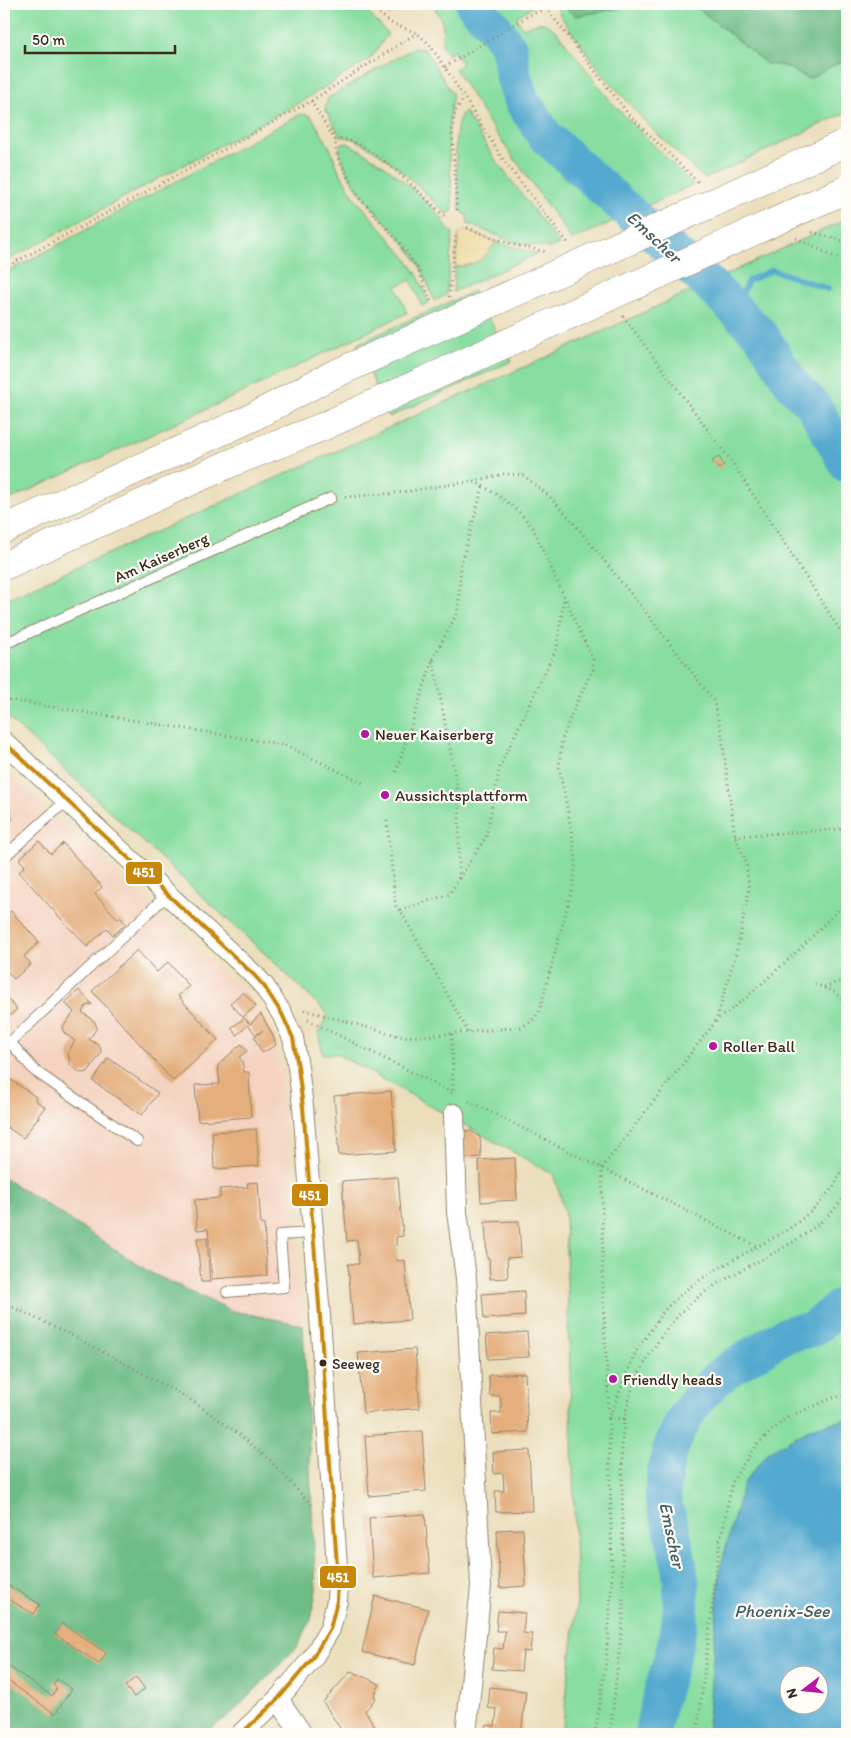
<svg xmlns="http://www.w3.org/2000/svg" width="851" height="1738" viewBox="0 0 851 1738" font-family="Itim,sans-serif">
<rect width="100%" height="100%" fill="#fdfcf7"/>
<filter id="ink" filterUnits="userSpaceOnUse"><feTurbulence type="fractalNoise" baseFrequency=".02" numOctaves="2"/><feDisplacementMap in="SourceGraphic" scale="10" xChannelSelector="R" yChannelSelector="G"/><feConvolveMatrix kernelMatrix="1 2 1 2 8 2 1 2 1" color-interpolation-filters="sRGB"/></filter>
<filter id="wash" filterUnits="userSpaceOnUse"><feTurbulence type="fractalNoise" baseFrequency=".0096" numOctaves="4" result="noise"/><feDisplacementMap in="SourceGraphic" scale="20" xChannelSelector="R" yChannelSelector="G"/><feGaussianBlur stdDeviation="1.12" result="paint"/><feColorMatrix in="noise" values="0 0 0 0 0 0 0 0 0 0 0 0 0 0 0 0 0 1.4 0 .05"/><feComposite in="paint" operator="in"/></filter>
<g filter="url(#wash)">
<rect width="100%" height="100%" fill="#ebdebb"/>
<!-- built -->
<polygon fill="#f4d3c0" points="4,768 253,1001 263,1015 276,1041 282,1089 303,1325 233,1311 151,1273 38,1199 4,1178"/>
<!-- green -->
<g fill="#88dea1" stroke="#628460" fill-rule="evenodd">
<polygon points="4,4 360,4 388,34 371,58 304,100 4,262"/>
<polygon points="378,4 413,4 389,15"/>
<path d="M430 4H533L535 5 516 17 523 28C540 21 543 20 557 32L612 103 693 185 572 240 489 123 455 69 462 64 454 51 448 55C438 41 444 42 443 28 443 21 437 12 434 6Z"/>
<polygon points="556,4 566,4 567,9 576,15 645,4 693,4 767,64 785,66 808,79 847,58 847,112 705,179 649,126 603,74 561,17"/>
<path d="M413 48 425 49 453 95C444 132 451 172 453 210L447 214C423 191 373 138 340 136L325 109 328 98Z"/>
<path d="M464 111 495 159 559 244 549 248 514 242 468 224 467 216 460 210C459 187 449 128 464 111Z"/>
<polygon points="301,114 311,116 330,148 339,171 355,198 406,258 418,276 429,303 422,306 411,280 396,286 407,313 244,392 4,502 4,274"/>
<path d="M347 143C375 157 401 177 423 199 429 205 440 214 444 222 447 227 446 230 453 233L446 295 434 301C428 283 421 264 409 249 382 213 350 194 339 148L342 144Z"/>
<path d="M847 219V1734H562L577 1602 565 1215 560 1195 553 1174 337 1054H323L318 1033 328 1014 276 964 4 714V600L560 351ZM788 1676H818V1706H788Z"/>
<path d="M496 242 537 254 453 292 455 267C475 265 486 257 496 242Z"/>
<polygon points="474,291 512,361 389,417 357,344"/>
</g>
<!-- forest -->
<g fill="#6ebd87" stroke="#547452">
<polygon points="566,4 645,4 576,16 567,9"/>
<polygon points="693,4 847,4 847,58 809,79 785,66 767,64"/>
<polygon points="4,1178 38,1199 151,1273 233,1311 303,1325 316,1590 311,1620 297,1647 234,1711 204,1734 4,1734"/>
</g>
<!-- sand -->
<path fill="#eeda9e" stroke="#94825e" d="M466 230 496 242C484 259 477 265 455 267L459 234Z"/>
<!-- water -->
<path fill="#53a9cf" stroke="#476a76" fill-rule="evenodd" d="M847 1419V1734H707L720 1569 743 1484 768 1452 811 1428ZM788 1676H818V1706H788Z"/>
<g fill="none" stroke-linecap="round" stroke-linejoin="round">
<!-- stream -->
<polyline stroke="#53a9cf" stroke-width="6" points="735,309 748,281 772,270 828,289"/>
<!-- river -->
<g stroke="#53a9cf" stroke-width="36">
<polyline points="473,4 494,27 509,48 513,75 522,101 545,136 709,284 761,335 792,384 813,405 847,465"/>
<path d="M652 1734C658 1691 679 1650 681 1606 683 1579 678 1553 671 1527 669 1518 664 1508 663 1498 662 1454 683 1410 715 1381 728 1368 744 1360 759 1351 768 1345 778 1338 789 1334 797 1331 806 1332 814 1328 826 1320 835 1309 847 1303"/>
</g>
</g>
<g id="blocks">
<!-- building -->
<g fill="#e4af7d">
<polygon points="719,457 724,465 718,469 712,461"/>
<polygon points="4,810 12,819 4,827"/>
<polygon points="39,841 51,854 63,843 102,887 95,894 118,919 120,917 126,924 113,935 107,928 87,947 74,931 73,932 19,872 25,866 19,859"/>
<polygon points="11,911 39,942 24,956 31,964 14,979 4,968 4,917"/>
<polygon points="137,950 157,972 168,962 189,986 178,996 218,1040 173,1081 92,991"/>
<polygon points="79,990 92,1004 86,1006 82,1012 95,1022 97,1028 89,1039 100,1046 101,1053 88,1072 81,1073 70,1065 68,1052 75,1041 64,1033 63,1027 74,1012 65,1003"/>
<polygon points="243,992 256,1006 243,1017 230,1003"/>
<polygon points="4,995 17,1009 4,1021"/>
<polygon points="261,1014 273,1036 276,1045 262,1053 254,1037 263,1030 256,1035 248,1025 237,1035 231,1028 244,1018 250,1024"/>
<polygon points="241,1044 247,1051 239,1057 242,1061 244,1072 249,1072 251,1117 198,1121 195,1085 220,1084 218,1065"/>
<polygon points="108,1058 158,1093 142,1115 93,1081"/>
<polygon points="4,1075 36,1097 35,1100 45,1107 38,1116 39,1118 37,1119 23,1138 4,1125"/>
<polygon points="391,1091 396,1151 339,1155 334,1096"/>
<polygon points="256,1129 259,1166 214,1169 212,1132"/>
<polygon points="462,1131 471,1131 480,1137 481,1157 464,1158"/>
<polygon points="515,1158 517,1200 481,1202 479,1160"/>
<polygon points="398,1177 403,1236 396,1237 397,1261 405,1260 410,1320 353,1324 348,1264 359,1264 357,1240 347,1241 342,1181"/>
<polygon points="258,1182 261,1225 264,1224 267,1276 265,1275 212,1279 208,1229 197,1230 195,1200 220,1198 220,1189 248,1187 247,1183"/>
<polygon points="519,1221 521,1257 507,1258 508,1278 490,1279 489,1258 487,1258 485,1222"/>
<polygon points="197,1238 207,1238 210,1282 201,1282"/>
<polygon points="524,1291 525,1316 484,1319 482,1294"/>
<polygon points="527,1332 529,1357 488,1359 486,1335"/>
<polygon points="415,1349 420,1408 363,1413 358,1353"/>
<polygon points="525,1373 528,1432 492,1434 491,1413 501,1413 501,1404 500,1396 490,1396 489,1375"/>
<polygon points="422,1431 426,1491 369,1496 365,1436"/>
<polygon points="529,1450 532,1511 496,1512 495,1491 504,1491 503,1473 494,1474 493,1452"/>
<polygon points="425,1514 430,1573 373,1578 369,1518"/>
<polygon points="523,1529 526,1586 500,1588 497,1530"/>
<polygon points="4,1583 40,1604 34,1614 4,1597"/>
<polygon points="375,1596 428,1609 415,1665 362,1652"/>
<polygon points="498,1611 525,1613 523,1633 532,1634 530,1652 523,1651 521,1671 492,1669 494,1648 503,1649 505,1631 496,1631"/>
<polygon points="62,1623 106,1653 99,1664 55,1634"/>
<polygon points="4,1663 52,1696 57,1688 53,1685 57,1679 72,1689 55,1714 4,1678"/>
<polygon points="351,1671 380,1684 374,1696 376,1698 365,1711 380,1734 344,1734 323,1702"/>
<polygon points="136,1677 145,1689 134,1697 125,1686"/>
<polygon points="490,1687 526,1691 521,1734 485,1734 486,1725 495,1726 497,1709 488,1708"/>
</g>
</g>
</g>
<g filter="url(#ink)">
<use href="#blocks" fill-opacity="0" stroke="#93846c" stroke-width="1"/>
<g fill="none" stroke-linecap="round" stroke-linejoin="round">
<!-- lane casing -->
<g stroke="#93846c" stroke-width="12">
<g id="lane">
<polyline points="4,644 331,498"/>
<polyline points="4,857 67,800"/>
<polyline points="10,1042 35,1071 137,1141"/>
<polyline points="4,1048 167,895"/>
<polyline points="227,1292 284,1287 280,1235 312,1233"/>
</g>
</g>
<!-- street casing -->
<g stroke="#93846c" stroke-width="22">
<g id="street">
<polyline points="4,742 254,975 264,986 282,1014 293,1038 298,1067 303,1107 320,1317 338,1581 337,1601 330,1629 312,1659 278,1699 241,1734"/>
<polyline points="454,1114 457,1212 466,1278 481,1586 466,1734"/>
<polyline points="278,1699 302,1734"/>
</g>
</g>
<!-- highway casing -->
<g stroke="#93846c" stroke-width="29">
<g id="highway">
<polyline points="4,529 249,419 326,378"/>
<polyline points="4,566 231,463 322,427"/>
</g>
</g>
<!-- path -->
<g stroke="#93846c" stroke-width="3" stroke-dasharray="1 4" stroke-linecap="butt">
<polyline points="368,4 391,23 417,33 429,44 445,67 504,161 568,243"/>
<polyline points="546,8 630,116 700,184"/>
<polyline points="445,67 528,16 546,8 549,4"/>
<polyline points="311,101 335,140 337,156 358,196 404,248 418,269 432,304"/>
<path d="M335 140C338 140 343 139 346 140 375 145 424 197 445 217"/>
<polyline points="457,210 452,132 455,111 464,98"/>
<polyline points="467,228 511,244 547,252"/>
<polyline points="812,232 847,242"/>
<polyline points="796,238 847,263"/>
<polyline points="4,268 196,165 311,101 417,33"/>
<polyline points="449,297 456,234"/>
<polyline points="623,316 734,465 847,641"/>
<polyline points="345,497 396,493 474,481 504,474 523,475 548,495 573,522 648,615 713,700 721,730 735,836 746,862 749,888 739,942 716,1021"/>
<polyline points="433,659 458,611 461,564 483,486"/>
<polyline points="4,699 285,745 363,783"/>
<polyline points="396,772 433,659 459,797 459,878 486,837 500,766 557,647 564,598"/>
<polyline points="387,821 396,907 402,913 468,1032"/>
<polyline points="735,836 847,829"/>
<polyline points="400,910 450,894 459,878"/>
<polyline points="815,984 834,992 847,1004"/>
<polyline points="824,987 842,981 847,976"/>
<path d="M304 1010 399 1036 414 1037 521 1027 531 1022 539 1012 573 886 576 859 569 818 559 767 562 740 575 705 593 670V660L533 528C514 504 500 496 474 481"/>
<polyline points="308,1020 455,1094"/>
<polyline points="452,1034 453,1093"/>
<polyline points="469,1101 758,1247"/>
<polyline points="4,1303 79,1339 188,1398 236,1432 270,1460 313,1507"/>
<polyline points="624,1419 609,1418 603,1300 602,1168 716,1021 747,997 801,948 844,904 847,898"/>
<polyline points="595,1734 606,1662 612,1581 609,1418 635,1353 666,1308 687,1289 710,1273 789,1229 813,1210 833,1188 847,1160"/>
<path d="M610 1734 623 1617 622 1441C624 1423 626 1406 632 1389 634 1382 639 1375 642 1368 660 1335 683 1304 717 1284 742 1269 768 1257 793 1242 812 1229 838 1212 847 1190"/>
<polyline points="697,1734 720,1540 733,1480 756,1445 786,1418 833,1398 847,1395"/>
</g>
<!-- lane -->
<use href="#lane" stroke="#fff" stroke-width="10"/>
<!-- street -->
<use href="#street" stroke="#fff" stroke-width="20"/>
<!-- highway -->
<use href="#highway" stroke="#fff" stroke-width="28"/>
<!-- highway-bridge casing -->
<g stroke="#93846c" stroke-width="29" stroke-linecap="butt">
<g id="highway-bridge">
<polyline points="326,378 841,145"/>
<polyline points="322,427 847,189"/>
</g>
</g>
<!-- highway-bridge -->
<use href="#highway-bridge" stroke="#fff" stroke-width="28"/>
<!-- bus-1 casing -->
<g stroke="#fdfcf7" stroke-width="8">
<polyline id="bus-1" points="4,742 254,975 264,986 282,1014 293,1038 298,1067 303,1107 320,1317 338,1581 337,1601 330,1629 312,1659 278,1699 241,1734"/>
</g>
<!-- bus-1 -->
<use href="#bus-1" stroke="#c88708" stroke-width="4"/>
</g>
</g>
<!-- markers -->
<g fill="#b5179e" stroke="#fdfcf7" stroke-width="2">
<circle cx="365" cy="734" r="5"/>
<circle cx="385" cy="795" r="5"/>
<circle cx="713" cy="1046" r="5"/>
<circle cx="613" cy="1379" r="5"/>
</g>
<circle fill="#3b2a1e" stroke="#fdfcf7" stroke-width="2" cx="323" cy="1363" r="4.5"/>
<g text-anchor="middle" stroke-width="4.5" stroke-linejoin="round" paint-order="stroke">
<!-- bus labels -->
<g font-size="15" fill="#3b2a1e" stroke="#fdfcf7" text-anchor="start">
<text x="332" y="1369">Seeweg</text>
</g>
<!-- street labels -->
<g font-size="16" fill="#3b2a1e" stroke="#fdfcf7">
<text transform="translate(161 557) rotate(-24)" y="6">Am Kaiserberg</text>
</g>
<!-- poi labels -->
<g font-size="16" fill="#3b2a1e" stroke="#fdfcf7" text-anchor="start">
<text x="375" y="740">Neuer Kaiserberg</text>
<text x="395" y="801">Aussichtsplattform</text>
<text x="723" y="1052">Roller Ball</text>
<text x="623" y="1385">Friendly heads</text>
</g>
<!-- water labels -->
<g font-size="18" font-style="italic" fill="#455d65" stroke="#fdfcf7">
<text transform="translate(654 237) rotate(43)" y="6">Emscher</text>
<text transform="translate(672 1535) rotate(78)" y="6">Emscher</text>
<text x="782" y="1617">Phoenix-See</text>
</g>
</g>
<g stroke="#fdfcf7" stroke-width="2">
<rect x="125" y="861" width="38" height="24" rx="5" fill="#c88708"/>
<rect x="291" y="1183" width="38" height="24" rx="5" fill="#c88708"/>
<rect x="319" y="1565" width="38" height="24" rx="5" fill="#c88708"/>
</g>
<g font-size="14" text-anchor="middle" font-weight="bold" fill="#fff">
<text x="144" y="877">451</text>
<text x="310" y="1200">451</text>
<text x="338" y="1582">451</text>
</g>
<!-- margin -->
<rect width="851" height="1738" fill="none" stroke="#fdfcf7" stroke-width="20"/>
<!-- north arrow -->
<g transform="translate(804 1690) rotate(254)"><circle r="24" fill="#fdfcf7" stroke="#afa8a0"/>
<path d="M0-4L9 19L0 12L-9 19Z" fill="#b5179e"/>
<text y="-8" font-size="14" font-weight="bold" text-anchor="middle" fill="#3b2a1e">N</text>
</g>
<!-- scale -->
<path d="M25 45v8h150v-8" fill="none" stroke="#3b2a1e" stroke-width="2.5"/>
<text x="32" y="45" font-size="15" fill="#3b2a1e" stroke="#fdfcf7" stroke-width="4" paint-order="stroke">50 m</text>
</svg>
